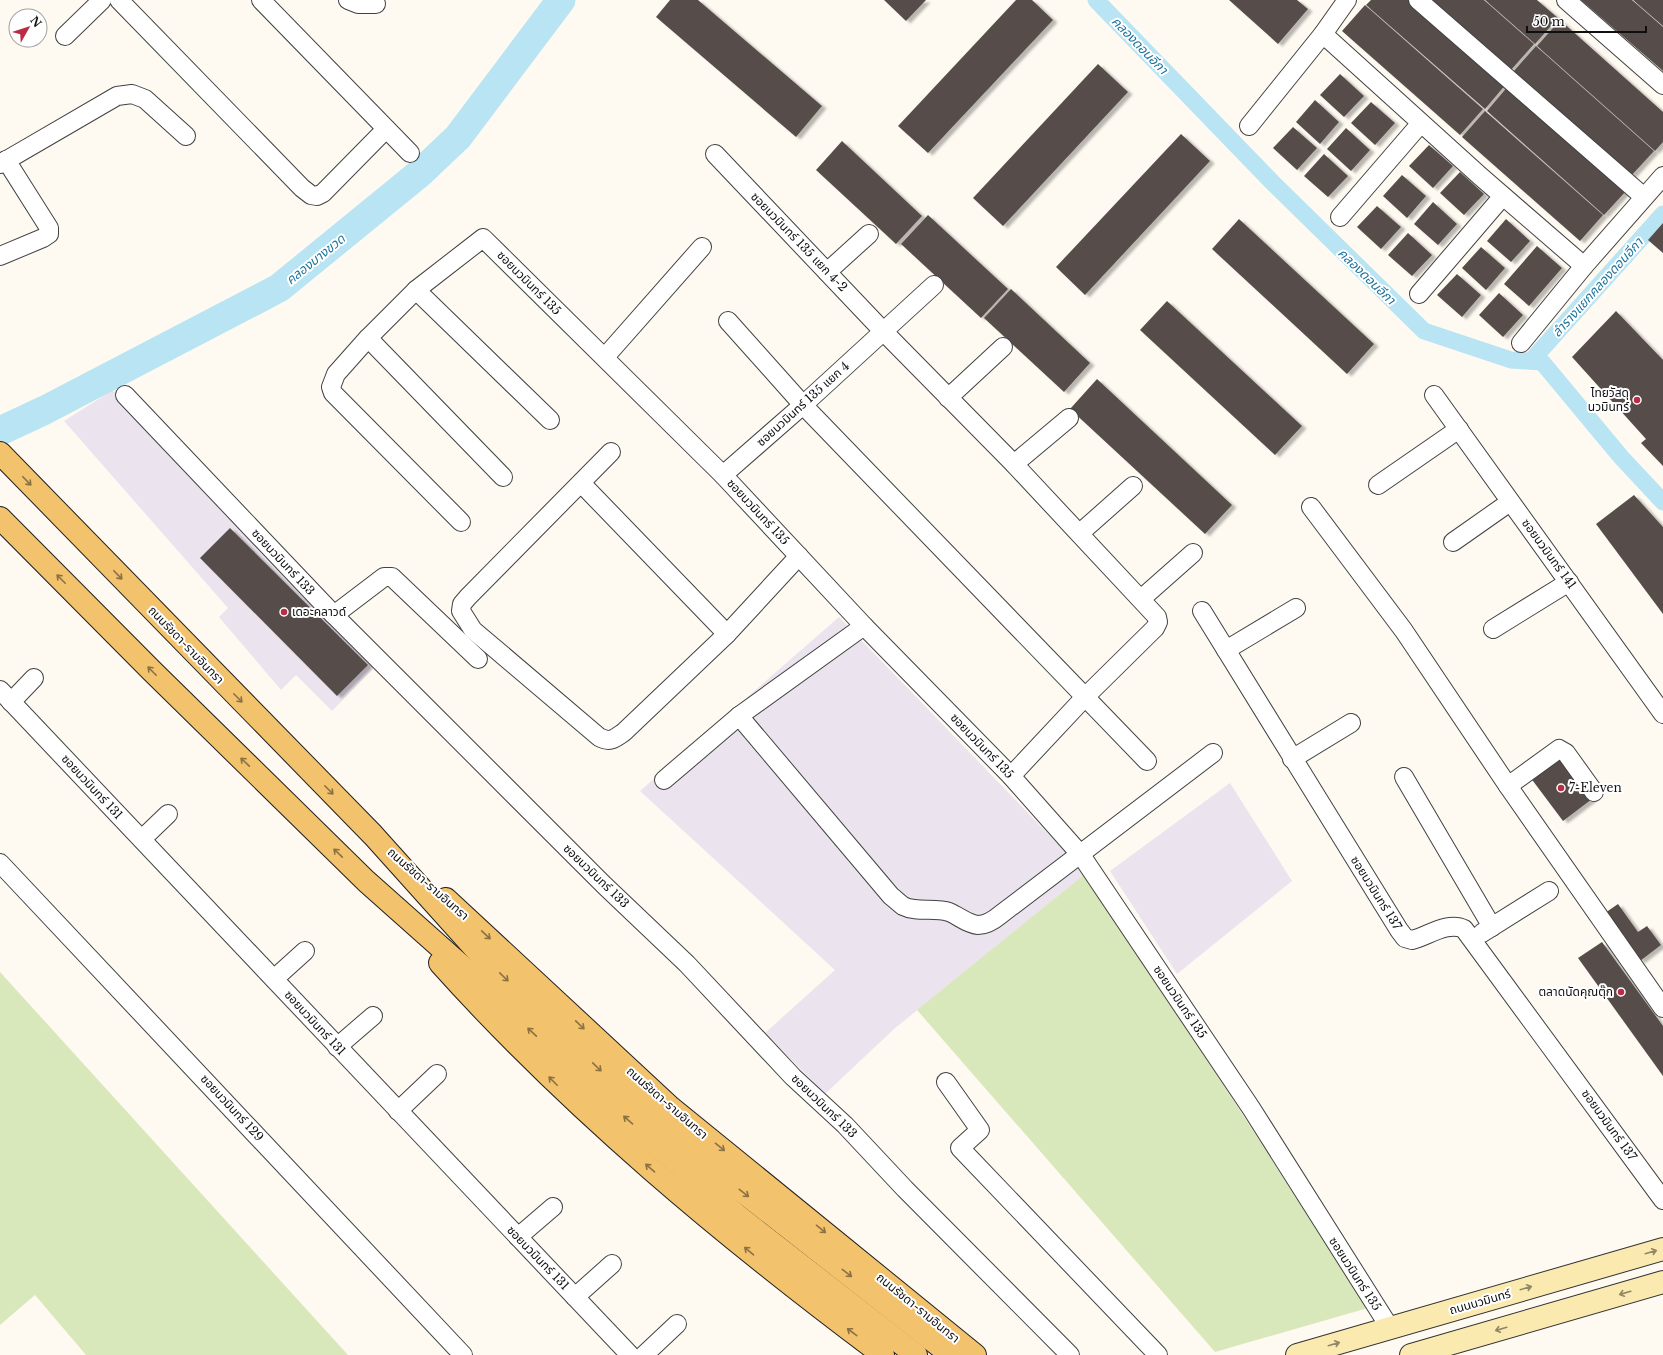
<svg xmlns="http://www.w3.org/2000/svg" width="1663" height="1355" viewBox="0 0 1663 1355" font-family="'Libre Baskerville','Noto Sans Thai',serif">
<defs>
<filter id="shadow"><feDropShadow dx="4.5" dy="2.5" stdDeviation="1" flood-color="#0004"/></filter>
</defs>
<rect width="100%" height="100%" fill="#fefaf1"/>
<!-- industrial -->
<g fill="#ebe3ed">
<polygon points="113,390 378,664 332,711 296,675 281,690 219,617 228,608 64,421"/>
<polygon points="839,617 1086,873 894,1029 825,1094 765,1033 835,970 640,791"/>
<polygon points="1230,783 1292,881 1177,974 1110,871"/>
</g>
<!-- green -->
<g fill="#d8e8bb">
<polygon points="1086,873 1368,1308 1215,1352 917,1010"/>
<polygon points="0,972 348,1355 86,1355 35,1295 0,1325"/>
</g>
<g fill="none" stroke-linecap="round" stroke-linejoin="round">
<!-- canal -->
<g stroke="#b8e4f3" stroke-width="17">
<polyline points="1096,0 1272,182 1424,331 1511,360 1542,362 1621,457 1663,502"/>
<polyline points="1531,361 1663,214"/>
</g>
<!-- river -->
<polyline stroke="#b8e4f3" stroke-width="29" points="0,431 45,410 279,288 420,173 458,137 561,0"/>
</g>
<!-- building -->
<g fill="#574e4b" filter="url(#shadow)">
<polygon points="670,0 698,0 822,106 796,137 656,17"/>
<polygon points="884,0 926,0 906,21"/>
<polygon points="1016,0 1032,0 1053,20 928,153 898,126"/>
<polygon points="1229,0 1297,0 1308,9 1278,44"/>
<polygon points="1371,0 1413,0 1507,83 1485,109 1366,5"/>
<polygon points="1432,0 1484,0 1534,44 1511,70"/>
<polygon points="1485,0 1537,0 1558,18 1535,44"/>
<polygon points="1581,0 1632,0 1663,27 1663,71"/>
<polygon points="1633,0 1663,0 1663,26"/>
<polygon points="1365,5 1483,109 1460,135 1342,31"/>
<polygon points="1560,20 1663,112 1663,142 1655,151 1537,46"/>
<polygon points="1536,46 1654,151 1631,176 1513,72"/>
<polygon points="1098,64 1128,92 1003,226 973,198"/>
<polygon points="1340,74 1364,96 1344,117 1320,95"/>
<polygon points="1509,85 1627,190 1604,215 1487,111"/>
<polygon points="1315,100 1339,122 1320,144 1296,122"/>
<polygon points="1371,102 1395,123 1375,145 1351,123"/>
<polygon points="1485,111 1603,215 1580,241 1462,137"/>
<polygon points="1293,127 1317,148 1297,170 1273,148"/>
<polygon points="1346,128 1370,150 1351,171 1327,149"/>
<polygon points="1181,134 1210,161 1085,295 1056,267"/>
<polygon points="842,141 922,216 896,244 816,170"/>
<polygon points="1429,145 1453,166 1433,188 1409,166"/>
<polygon points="1324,154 1348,176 1328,197 1304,176"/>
<polygon points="1460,172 1484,194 1464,215 1440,193"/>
<polygon points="1402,175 1426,196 1407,218 1383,196"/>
<polygon points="1433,202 1457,224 1438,245 1414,224"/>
<polygon points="1377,206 1401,227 1381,249 1357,227"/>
<polygon points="928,215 1008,289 981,318 901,244"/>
<polygon points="1239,219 1374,344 1347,374 1212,249"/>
<polygon points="1506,219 1530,241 1511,262 1487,241"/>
<polygon points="1663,223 1663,253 1648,240"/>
<polygon points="1408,233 1432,255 1412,276 1388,255"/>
<polygon points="1537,246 1562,268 1529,306 1504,284"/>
<polygon points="1481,247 1505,268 1486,290 1462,268"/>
<polygon points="1457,274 1481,295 1462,317 1437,295"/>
<polygon points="1011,289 1090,363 1064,392 984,318"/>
<polygon points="1499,293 1523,315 1503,337 1479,315"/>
<polygon points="1167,301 1302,426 1275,455 1140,330"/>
<polygon points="1616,311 1663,360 1663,466 1641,443 1646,439 1572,357"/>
<polygon points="1097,379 1232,505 1205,534 1070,409"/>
<polygon points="1634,495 1663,527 1663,614 1596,524"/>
<polygon points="230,528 368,665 337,696 200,558"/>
<polygon points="1559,756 1592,799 1563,821 1530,777"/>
<polygon points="1618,904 1638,932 1647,926 1661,945 1640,961 1605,913"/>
<polygon points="1602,942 1663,1026 1663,1076 1578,958"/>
</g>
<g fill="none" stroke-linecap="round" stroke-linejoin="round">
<!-- minor casing -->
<g stroke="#424242" stroke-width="20">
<g id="minor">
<polyline points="119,0 302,188 311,195 317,196 323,193 386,129"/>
<polyline points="261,0 410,153"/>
<polyline points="348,0 358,4 376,4"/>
<polyline points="1418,0 1644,197"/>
<polyline points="1566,0 1663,85"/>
<polyline points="1323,34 1480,176 1584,266"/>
<polyline points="65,36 102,0"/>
<polyline points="1249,126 1323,34 1347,0"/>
<polyline points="715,154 883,331 1014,464 1157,617 1158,622 1155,628 1085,697 1011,776"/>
<polyline points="0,164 117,96 132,94 145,99 186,136"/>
<polyline points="1340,217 1421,123"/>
<polyline points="0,256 43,238 49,234 49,228 6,160"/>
<polyline points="827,272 869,234"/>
<polyline points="416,290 550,420"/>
<polyline points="1419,294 1503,196"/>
<polyline points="728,321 803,405 1147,761"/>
<polyline points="368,338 503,477"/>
<polyline points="1521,343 1584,266 1663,176"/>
<polyline points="605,357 702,247"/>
<polyline points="125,395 334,615 604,885 687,964 793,1077 845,1125 905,1189 1070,1355"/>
<polyline points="1434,395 1663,714"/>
<polyline points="948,398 1003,347"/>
<path d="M611 452 468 597 462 604 461 611 473 630 599 737C610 743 614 739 624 732L727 634 799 556"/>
<polyline points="1014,464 1069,418"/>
<polyline points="723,475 803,405 934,285"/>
<polyline points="582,484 727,634"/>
<polyline points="1378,485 1459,429"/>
<polyline points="1311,507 1404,631 1508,786 1663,1008"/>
<polyline points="461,522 333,393 331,387 336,374 368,338 416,290 483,238 723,475 864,626 1011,776 1081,855 1251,1108 1390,1328"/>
<polyline points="1080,533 1133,486"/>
<polyline points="1453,542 1510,502"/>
<polyline points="1141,599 1193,553"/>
<path d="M1202 611 1399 930 1405 938 1412 940C1428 936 1448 921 1464 929L1663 1200"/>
<polyline points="334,615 384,577 392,577 478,659"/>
<polyline points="1493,629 1569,582"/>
<polyline points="1226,650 1296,608"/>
<polyline points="0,690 630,1355"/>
<polyline points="11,702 34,678"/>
<path d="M739 716 891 896C895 899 899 903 903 906 917 913 935 907 949 912 959 916 967 924 978 925 986 925 994 920 1000 915L1213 753"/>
<polyline points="1292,759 1351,723"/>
<polyline points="1404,777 1492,927"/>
<polyline points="664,780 739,716 864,626"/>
<polyline points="1508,786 1559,749 1566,753 1594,792"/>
<polyline points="142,839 168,814"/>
<polyline points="0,863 463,1355"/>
<polyline points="1482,933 1549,891"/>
<polyline points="274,979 305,951"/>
<polyline points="337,1047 373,1016"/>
<polyline points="946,1082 980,1130 960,1148 1158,1355"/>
<polyline points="398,1111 437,1074"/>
<polyline points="518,1237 553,1207"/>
<polyline points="575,1297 612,1264"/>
<polyline points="644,1355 677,1324"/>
</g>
</g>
<!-- secondary casing -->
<g stroke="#313131" stroke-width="24">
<g id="secondary">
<polyline points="1297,1355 1663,1249"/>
<polyline points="1411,1355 1663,1282"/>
</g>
</g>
<!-- primary casing -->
<g stroke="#202020" stroke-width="24">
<g id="primary">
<polyline points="0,453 373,835 479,953 606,1076 692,1152 951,1355"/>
<polyline points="0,518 152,671 366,881 475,978 589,1087 739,1217 916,1355"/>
<polyline points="446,899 670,1107 975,1355"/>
<path d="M440 963C572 1110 725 1237 883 1355"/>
</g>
</g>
<!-- minor -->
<use href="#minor" stroke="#fff" stroke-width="18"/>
<!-- secondary -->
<use href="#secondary" stroke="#fbeaaf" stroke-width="22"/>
<!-- primary -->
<use href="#primary" stroke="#f2c26d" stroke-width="22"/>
</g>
<!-- one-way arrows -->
<defs><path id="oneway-shaft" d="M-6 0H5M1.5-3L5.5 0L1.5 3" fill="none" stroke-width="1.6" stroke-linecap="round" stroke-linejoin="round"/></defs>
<g stroke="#8c7143">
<use href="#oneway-shaft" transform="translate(27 481) rotate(46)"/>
<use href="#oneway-shaft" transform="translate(118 575) rotate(46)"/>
<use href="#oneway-shaft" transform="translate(61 579) rotate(-135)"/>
<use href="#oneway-shaft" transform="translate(152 671) rotate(-135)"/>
<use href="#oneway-shaft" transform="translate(238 698) rotate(45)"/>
<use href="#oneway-shaft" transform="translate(245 762) rotate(-136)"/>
<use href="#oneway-shaft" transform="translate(329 790) rotate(45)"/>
<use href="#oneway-shaft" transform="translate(338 853) rotate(-136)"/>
<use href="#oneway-shaft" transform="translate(486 935) rotate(43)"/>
<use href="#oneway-shaft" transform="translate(504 977) rotate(44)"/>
<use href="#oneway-shaft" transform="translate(580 1025) rotate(44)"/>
<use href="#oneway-shaft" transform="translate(532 1032) rotate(-137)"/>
<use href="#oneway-shaft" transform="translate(597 1067) rotate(44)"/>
<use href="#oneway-shaft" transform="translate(553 1081) rotate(-135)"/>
<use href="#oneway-shaft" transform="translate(628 1120) rotate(-139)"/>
<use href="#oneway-shaft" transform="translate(720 1147) rotate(39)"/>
<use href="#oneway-shaft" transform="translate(650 1168) rotate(-139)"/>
<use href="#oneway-shaft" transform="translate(744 1193) rotate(38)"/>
<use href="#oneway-shaft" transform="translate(821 1229) rotate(39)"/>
<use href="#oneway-shaft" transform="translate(749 1251) rotate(-140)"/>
<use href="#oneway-shaft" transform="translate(847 1273) rotate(38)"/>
<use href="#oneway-shaft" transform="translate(852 1332) rotate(-143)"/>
</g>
<g stroke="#918767">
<use href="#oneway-shaft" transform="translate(1651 1252) rotate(-16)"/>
<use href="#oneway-shaft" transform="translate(1526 1288) rotate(-16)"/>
<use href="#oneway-shaft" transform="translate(1625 1293) rotate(164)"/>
<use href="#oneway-shaft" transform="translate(1501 1329) rotate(164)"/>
<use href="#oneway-shaft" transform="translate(1334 1344) rotate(-16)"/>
</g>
<!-- markers -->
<g fill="#b92c44" stroke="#fff" stroke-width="1.5">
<circle cx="1637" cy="400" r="4"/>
<circle cx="284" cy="612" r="4"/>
<circle cx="1561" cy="788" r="4"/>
<circle cx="1621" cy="992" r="4"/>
</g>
<g text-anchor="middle" stroke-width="4" stroke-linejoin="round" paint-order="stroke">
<!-- street labels -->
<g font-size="12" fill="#0f0f0f" stroke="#fff">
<text transform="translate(799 242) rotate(46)" y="4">ซอยนวมินทร์ 135 แยก 4-2</text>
<text transform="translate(529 283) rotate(45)" y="4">ซอยนวมินทร์ 135</text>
<text transform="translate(803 404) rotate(-42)" y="4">ซอยนวมินทร์ 135 แยก 4</text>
<text transform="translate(758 512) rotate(47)" y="4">ซอยนวมินทร์ 135</text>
<text transform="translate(1549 554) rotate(54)" y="4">ซอยนวมินทร์ 141</text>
<text transform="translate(283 562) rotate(47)" y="4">ซอยนวมินทร์ 133</text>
<text transform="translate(186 645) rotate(46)" y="4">ถนนรัชดา-รามอินทรา</text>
<text transform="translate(982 746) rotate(46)" y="4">ซอยนวมินทร์ 135</text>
<text transform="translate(92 787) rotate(47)" y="4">ซอยนวมินทร์ 131</text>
<text transform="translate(596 876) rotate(44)" y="4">ซอยนวมินทร์ 133</text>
<text transform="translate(428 884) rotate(41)" y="4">ถนนรัชดา-รามอินทรา</text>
<text transform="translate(1376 893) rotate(58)" y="4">ซอยนวมินทร์ 137</text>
<text transform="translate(1180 1002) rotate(56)" y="4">ซอยนวมินทร์ 135</text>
<text transform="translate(315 1023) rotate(47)" y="4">ซอยนวมินทร์ 131</text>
<text transform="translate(667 1103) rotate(41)" y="4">ถนนรัชดา-รามอินทรา</text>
<text transform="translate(824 1106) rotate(44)" y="4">ซอยนวมินทร์ 133</text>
<text transform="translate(232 1108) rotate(47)" y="4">ซอยนวมินทร์ 129</text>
<text transform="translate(1609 1125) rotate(54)" y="4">ซอยนวมินทร์ 137</text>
<text transform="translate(538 1258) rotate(46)" y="4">ซอยนวมินทร์ 131</text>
<text transform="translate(1355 1274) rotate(57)" y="4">ซอยนวมินทร์ 135</text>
<text transform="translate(1480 1302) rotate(-16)" y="4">ถนนนวมินทร์</text>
<text transform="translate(918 1308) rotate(39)" y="4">ถนนรัชดา-รามอินทรา</text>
</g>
<!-- poi labels -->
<g font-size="12" fill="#0f0f0f" stroke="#fff" text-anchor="end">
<text x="1629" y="397">ไทยวัสดุ<tspan x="1629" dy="14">นวมินทร์</tspan></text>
<text x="292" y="616" text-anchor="start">เดอะคลาวด์</text>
<text x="1569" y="792" text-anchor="start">7-Eleven</text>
<text x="1613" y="996">ตลาดนัดคุณตุ๊ก</text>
</g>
<!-- water labels -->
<g font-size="13" font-style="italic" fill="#1d739b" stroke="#fff">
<text transform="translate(1140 45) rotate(46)" y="5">คลองดอนอีกา</text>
<text transform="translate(315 259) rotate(-39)" y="5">คลองบางขวด</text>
<text transform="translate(1367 276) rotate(44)" y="5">คลองดอนอีกา</text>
<text transform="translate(1597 287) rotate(-48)" y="5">ลำรางแยกคลองดอนอีกา</text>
</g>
</g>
<!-- north arrow -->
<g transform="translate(28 28) rotate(51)"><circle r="19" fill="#ffffff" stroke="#9f9f9f"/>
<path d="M0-3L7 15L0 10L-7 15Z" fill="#b92c44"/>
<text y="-6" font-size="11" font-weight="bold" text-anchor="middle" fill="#0f0f0f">N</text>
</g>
<!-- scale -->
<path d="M1527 26v6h119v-6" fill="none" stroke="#0f0f0f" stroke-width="2"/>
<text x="1533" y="26" font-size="12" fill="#0f0f0f" stroke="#ffffff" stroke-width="3" paint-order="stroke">50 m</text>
</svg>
